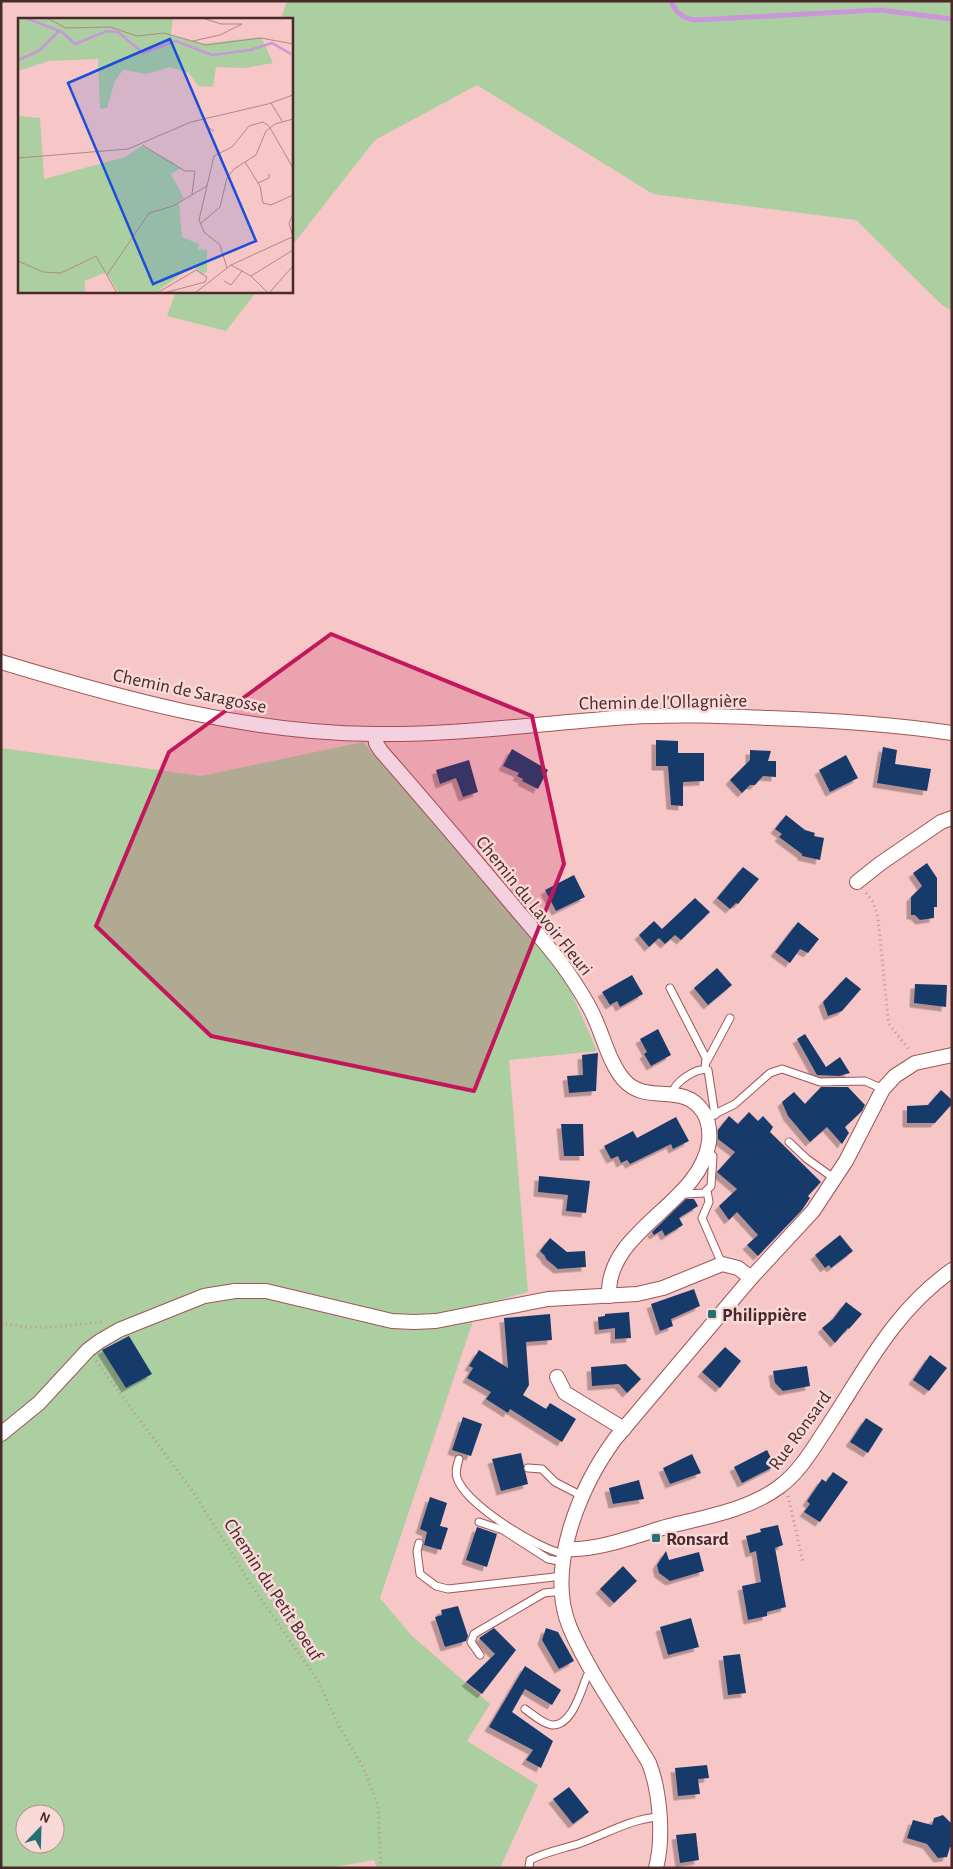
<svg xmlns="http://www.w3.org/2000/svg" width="953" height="1869" viewBox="0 0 953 1869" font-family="'Alegreya Sans',sans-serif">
<defs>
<filter id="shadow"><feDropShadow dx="-4.5" dy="4.5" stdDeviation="0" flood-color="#0004"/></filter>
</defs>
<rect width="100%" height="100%" fill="#f7c6c6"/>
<!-- green -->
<g fill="#accfa1" fill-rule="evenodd">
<polygon points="287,1 952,1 952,311 942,305 856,220 653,194 477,85 375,140 291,247 291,19 281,19"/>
<polygon points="176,291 257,291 226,331 167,316"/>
<path d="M363 742 562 971 597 1051 509 1060 528 1292 478 1306 380 1598 411 1635 490 1704 467 1741 538 1785 500 1868H377L374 1860 329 1868H1V748L201 776ZM25 1814H55V1844H25Z"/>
</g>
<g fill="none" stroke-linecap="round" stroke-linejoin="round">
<!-- stream -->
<path stroke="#c996d9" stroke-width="5" d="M671 1C676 13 683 19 696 20L879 10 952 19"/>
</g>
<!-- building -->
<g fill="#193a6b" filter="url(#shadow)">
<polygon points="656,740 678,741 678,753 704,753 704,781 683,782 683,806 671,805 668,766 656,766"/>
<polygon points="883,747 897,750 895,764 931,769 927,791 877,783"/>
<polygon points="512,749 548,770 538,789 522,781 523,779 517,776 519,773 503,766"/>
<polygon points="750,750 771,751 768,761 776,761 776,777 763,776 755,785 750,785 742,793 730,780 750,760"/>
<polygon points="846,755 858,778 830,792 819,770"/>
<polygon points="469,760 478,792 463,797 456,778 440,784 436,770"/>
<polygon points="786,815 805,830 815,833 814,836 824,838 820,860 802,856 802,854 779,837 782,834 775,829"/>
<polygon points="927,863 937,878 937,907 934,907 934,918 920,920 915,915 911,915 911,897 922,886 913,873"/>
<polygon points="743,867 759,879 738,904 736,903 730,909 717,898"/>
<polygon points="574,875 585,897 556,911 545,890"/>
<polygon points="695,898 710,912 681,940 675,935 665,944 659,938 649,947 639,935 654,921 662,929"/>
<polygon points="798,922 819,939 808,953 800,949 790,963 775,952"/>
<polygon points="717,968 732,985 708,1005 694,988"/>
<polygon points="632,975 643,994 620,1007 617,1001 610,1005 602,992"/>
<polygon points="846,977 861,989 842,1011 828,1016 823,1002"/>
<polygon points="915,984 947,985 946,1007 914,1003"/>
<polygon points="658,1029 671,1055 651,1066 644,1054 647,1052 640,1039"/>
<polygon points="805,1034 826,1067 840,1057 850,1073 839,1076 817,1075 797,1039"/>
<polygon points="598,1053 596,1091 569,1093 567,1076 583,1075 582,1055"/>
<polygon points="821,1087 848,1087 865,1105 862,1111 845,1127 849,1133 842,1144 827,1127 810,1142 788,1116 782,1102 794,1092 805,1104"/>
<polygon points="941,1090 952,1100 952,1104 935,1123 907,1123 907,1106 928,1105"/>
<polygon points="749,1112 758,1121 763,1116 773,1127 770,1132 821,1182 808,1196 810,1198 802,1210 758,1256 747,1245 758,1235 737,1212 729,1220 719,1206 737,1189 717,1172 735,1152 718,1139 718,1130 729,1116 738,1124"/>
<polygon points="676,1117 689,1141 673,1149 671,1144 630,1164 627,1160 621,1163 618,1156 611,1159 604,1146 633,1131 637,1138"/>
<polygon points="561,1124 583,1124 584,1156 564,1156"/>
<polygon points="539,1176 590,1181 586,1213 566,1211 568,1195 538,1192"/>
<polygon points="686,1199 694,1199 698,1206 679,1218 683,1225 665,1236 662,1230 654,1235 652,1232"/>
<polygon points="840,1235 853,1251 831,1268 829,1265 825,1268 815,1255"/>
<polygon points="550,1238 567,1252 585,1251 586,1267 558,1269 546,1259 545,1256 540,1251"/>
<polygon points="694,1289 700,1306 671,1319 673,1326 660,1331 651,1304"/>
<polygon points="846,1302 862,1314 849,1329 848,1328 835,1343 822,1328 833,1319"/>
<polygon points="629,1312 631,1338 615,1339 615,1328 599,1330 598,1317 605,1316 605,1314"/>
<polygon points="550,1314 552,1340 526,1342 529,1385 523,1395 546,1409 550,1403 576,1419 562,1442 510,1409 508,1413 486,1399 491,1392 467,1378 473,1368 469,1366 479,1350 508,1368 504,1318"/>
<polygon points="129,1336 152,1374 126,1388 102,1350"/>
<polygon points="725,1347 741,1361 720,1388 702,1372"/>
<polygon points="930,1355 947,1368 929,1391 913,1380"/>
<polygon points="626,1364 641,1379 627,1393 619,1384 592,1386 591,1367"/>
<polygon points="807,1366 810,1386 783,1391 775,1383 773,1371"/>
<polygon points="463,1417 482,1424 471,1456 452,1450"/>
<polygon points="866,1418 883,1429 868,1453 850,1442"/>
<polygon points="767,1450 775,1466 742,1483 734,1467"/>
<polygon points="521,1453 528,1484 501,1491 492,1459"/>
<polygon points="692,1454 701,1473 670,1484 663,1468"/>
<polygon points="833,1472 848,1482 820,1522 804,1512 810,1504 807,1501 822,1479 826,1482"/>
<polygon points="639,1480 644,1499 613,1504 609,1488"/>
<polygon points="430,1497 447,1503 440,1526 448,1528 441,1550 424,1545 427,1532 420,1529"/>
<polygon points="778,1525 783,1545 775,1548 786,1607 767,1612 767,1616 748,1620 742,1586 761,1582 756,1551 750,1553 746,1536 761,1532 760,1529"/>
<polygon points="477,1527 497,1534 487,1567 466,1560"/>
<polygon points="666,1551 669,1560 699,1552 704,1571 670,1581 659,1573 657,1565"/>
<polygon points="623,1566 637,1581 614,1603 600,1589"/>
<polygon points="458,1606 468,1636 466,1641 445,1647 435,1617 442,1615 441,1610"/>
<polygon points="691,1618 699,1647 668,1655 660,1627"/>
<polygon points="494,1628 516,1650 482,1694 466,1682 495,1654 479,1638"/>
<polygon points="546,1628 558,1632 574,1661 559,1669 542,1640"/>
<polygon points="740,1654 746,1693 728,1695 723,1656"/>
<polygon points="525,1666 561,1690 552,1705 525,1689 512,1712 553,1741 541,1768 526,1760 533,1750 489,1727"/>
<polygon points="707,1765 709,1778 698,1779 700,1794 678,1796 675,1768"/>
<polygon points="569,1787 589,1812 573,1824 553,1799"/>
<polygon points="943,1815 952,1824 952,1848 950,1847 947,1857 938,1858 927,1844 907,1838 913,1820 932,1825 934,1818"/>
<polygon points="696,1833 699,1860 680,1863 676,1835"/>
</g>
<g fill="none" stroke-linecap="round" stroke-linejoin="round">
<!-- lane casing -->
<g stroke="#9d5659" stroke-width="9">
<g id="lane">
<polyline points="670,988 706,1058 705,1069"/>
<polyline points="707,1061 730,1018"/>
<path d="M673 1093C674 1082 697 1067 708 1070L715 1115"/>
<polyline points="707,1118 735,1104 770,1073 782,1069 820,1082 865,1081 883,1089"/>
<polyline points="789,1142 807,1159 835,1179"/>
<polyline points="707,1191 709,1202 702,1218 722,1264"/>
<polyline points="682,1192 686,1194 704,1193 711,1186 713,1156 707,1151"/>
<path d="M459 1459C457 1465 455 1471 457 1478 465 1504 539 1550 565 1554"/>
<polyline points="528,1468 542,1469 555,1482 582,1496"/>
<polyline points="479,1522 503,1530 548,1559 564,1562"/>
<polyline points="419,1543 417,1551 420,1574 436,1586 448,1589 563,1576"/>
<polyline points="480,1655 471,1642 474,1634 544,1593 563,1591"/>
<path d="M525 1709C532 1714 543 1724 552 1725 572 1726 581 1691 587 1676L592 1672"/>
<path d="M529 1867 530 1860C545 1852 562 1849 578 1844 604 1835 630 1819 658 1817"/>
</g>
</g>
<!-- street casing -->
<g stroke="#9d5659" stroke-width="16">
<g id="street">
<path d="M1 662C123 699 246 733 374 734 459 735 545 723 629 717 676 714 723 716 769 718 830 720 891 724 952 733"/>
<path d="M375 734 376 743 381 751C425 801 468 852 511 903 529 925 550 947 566 970 577 986 588 1002 595 1019 604 1039 610 1064 624 1080 647 1106 683 1080 704 1113 709 1122 710 1132 709 1142 700 1205 606 1229 609 1296"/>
<polyline points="857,882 881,863 941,822 952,818"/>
<polyline points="557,1377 565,1393 624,1429"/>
<polyline points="1,1434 39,1403 88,1350 100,1341 119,1330 204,1296 235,1291 266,1291 392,1321 414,1322 436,1321 548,1299 637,1294 663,1288 722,1264 738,1268 751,1278"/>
<path d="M566 1549C598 1551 638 1535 669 1526 706 1517 748 1510 779 1487 800 1472 814 1447 828 1426 866 1368 894 1311 952 1270"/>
<path d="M656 1868C664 1838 660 1791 649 1763 623 1719 590 1675 570 1628 545 1569 580 1487 615 1439L751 1278 813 1211 846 1161 883 1089 895 1076 915 1063 952 1055"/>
</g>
</g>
<!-- path -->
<g stroke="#bc9191" stroke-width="3" stroke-dasharray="1 4" stroke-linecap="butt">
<polyline points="866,893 873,902 878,917 888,1019 889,1024 910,1051"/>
<path d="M1 1322C34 1333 70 1324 104 1322"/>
<polyline points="96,1361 192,1490 254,1589 318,1681 339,1726 363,1767 378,1805 381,1868"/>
<polyline points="788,1496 803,1562"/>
</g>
<!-- lane -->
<use href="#lane" stroke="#fff" stroke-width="7"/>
<!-- street -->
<use href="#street" stroke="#fff" stroke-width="14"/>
</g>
<!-- marked area -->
<path fill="#c2185b" fill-opacity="0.2" stroke="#c2185b" stroke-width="4" stroke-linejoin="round" d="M331 634 532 716 564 864 474 1091 211 1036 96 926 169 752Z"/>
<!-- markers -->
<g fill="#267173" stroke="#f9d8d8" stroke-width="2">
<rect x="707" y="1309" width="10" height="10" rx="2.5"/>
<rect x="651" y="1533" width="10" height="10" rx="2.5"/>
</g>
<g text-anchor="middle" stroke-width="5" stroke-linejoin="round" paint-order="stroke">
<!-- street labels -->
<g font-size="19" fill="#492a2b" stroke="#f9d8d8">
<text transform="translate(190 690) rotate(12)" y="7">Chemin de Saragosse</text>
<text transform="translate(663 701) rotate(-1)" y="7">Chemin de l'Ollagnière</text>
<text transform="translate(535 905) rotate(51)" y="7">Chemin du Lavoir Fleuri</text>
<text transform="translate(799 1430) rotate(-54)" y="7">Rue Ronsard</text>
<text transform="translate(274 1589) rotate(57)" y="7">Chemin du Petit Boeuf</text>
</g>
<!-- poi labels -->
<g font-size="19" font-weight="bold" fill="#492a2b" stroke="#f9d8d8" text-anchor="start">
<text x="722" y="1321">Philippière</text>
<text x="666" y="1545">Ronsard</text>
</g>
</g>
<!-- overview -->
<g transform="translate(18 18)">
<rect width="275" height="275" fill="#f7c6c6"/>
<path d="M0 0H155L153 17 183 26 243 19 255 45 227 50 198 49 195 69 180 68 171 55 152 49 129 56 105 52 97 63 89 90 82 91 80 41 31 43 0 53ZM0 98 22 100 26 161 107 139 123 128 155 144 162 151 153 156 166 180 161 184 164 219 181 226 180 231 189 232V253L184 257 175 248 137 275H101L88 254 67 263V275H0Z" fill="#accfa1"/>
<path fill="none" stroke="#c996d9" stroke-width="2.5" d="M8 0 44 14 57 26 89 13 100 14 125 35 158 23 194 37 232 32 254 25 273 36M0 42 21 33 41 13"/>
<path fill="none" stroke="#b18888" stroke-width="1" d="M29 0 48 10 92 9 119 18 146 15 188 27 243 20 275 26M175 23 202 17 224 6H203L184 0M253 85 264 103M187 101 190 109 196 113M124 127 167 153H177L174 176M0 140 110 131 173 104 250 86 275 77M227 144 242 168 245 185 253 187 275 177M240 165 251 160V156M182 206 202 189 209 160 216 151 238 137 248 113 257 106 275 101M275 219 271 205 275 196M0 243 25 254 43 255 78 238 99 275M213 247 274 219M209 250 202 227 186 214 181 202 196 138 214 129 231 108 245 104 251 108 275 150M89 257 131 195 155 188 189 168M233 258 275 232M206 263 213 267 224 253M139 275 178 252 189 259 187 264M146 275 187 264M177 275 213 247 233 258 250 275M251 275 275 248"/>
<path fill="#1d4ed8" fill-opacity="0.15" stroke="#1d4ed8" stroke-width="2.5" d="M152 21 238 223 135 266 50 65Z"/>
<rect width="275" height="275" fill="none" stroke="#492a2b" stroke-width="2.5"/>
</g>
<!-- border -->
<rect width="953" height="1869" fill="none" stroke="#492a2b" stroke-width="5"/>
<!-- north arrow -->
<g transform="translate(40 1829) rotate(23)"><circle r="24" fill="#f9d8d8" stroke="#b39293"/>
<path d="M0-4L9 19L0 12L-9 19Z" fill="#267173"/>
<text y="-8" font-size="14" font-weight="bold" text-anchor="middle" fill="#492a2b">N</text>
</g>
</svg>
